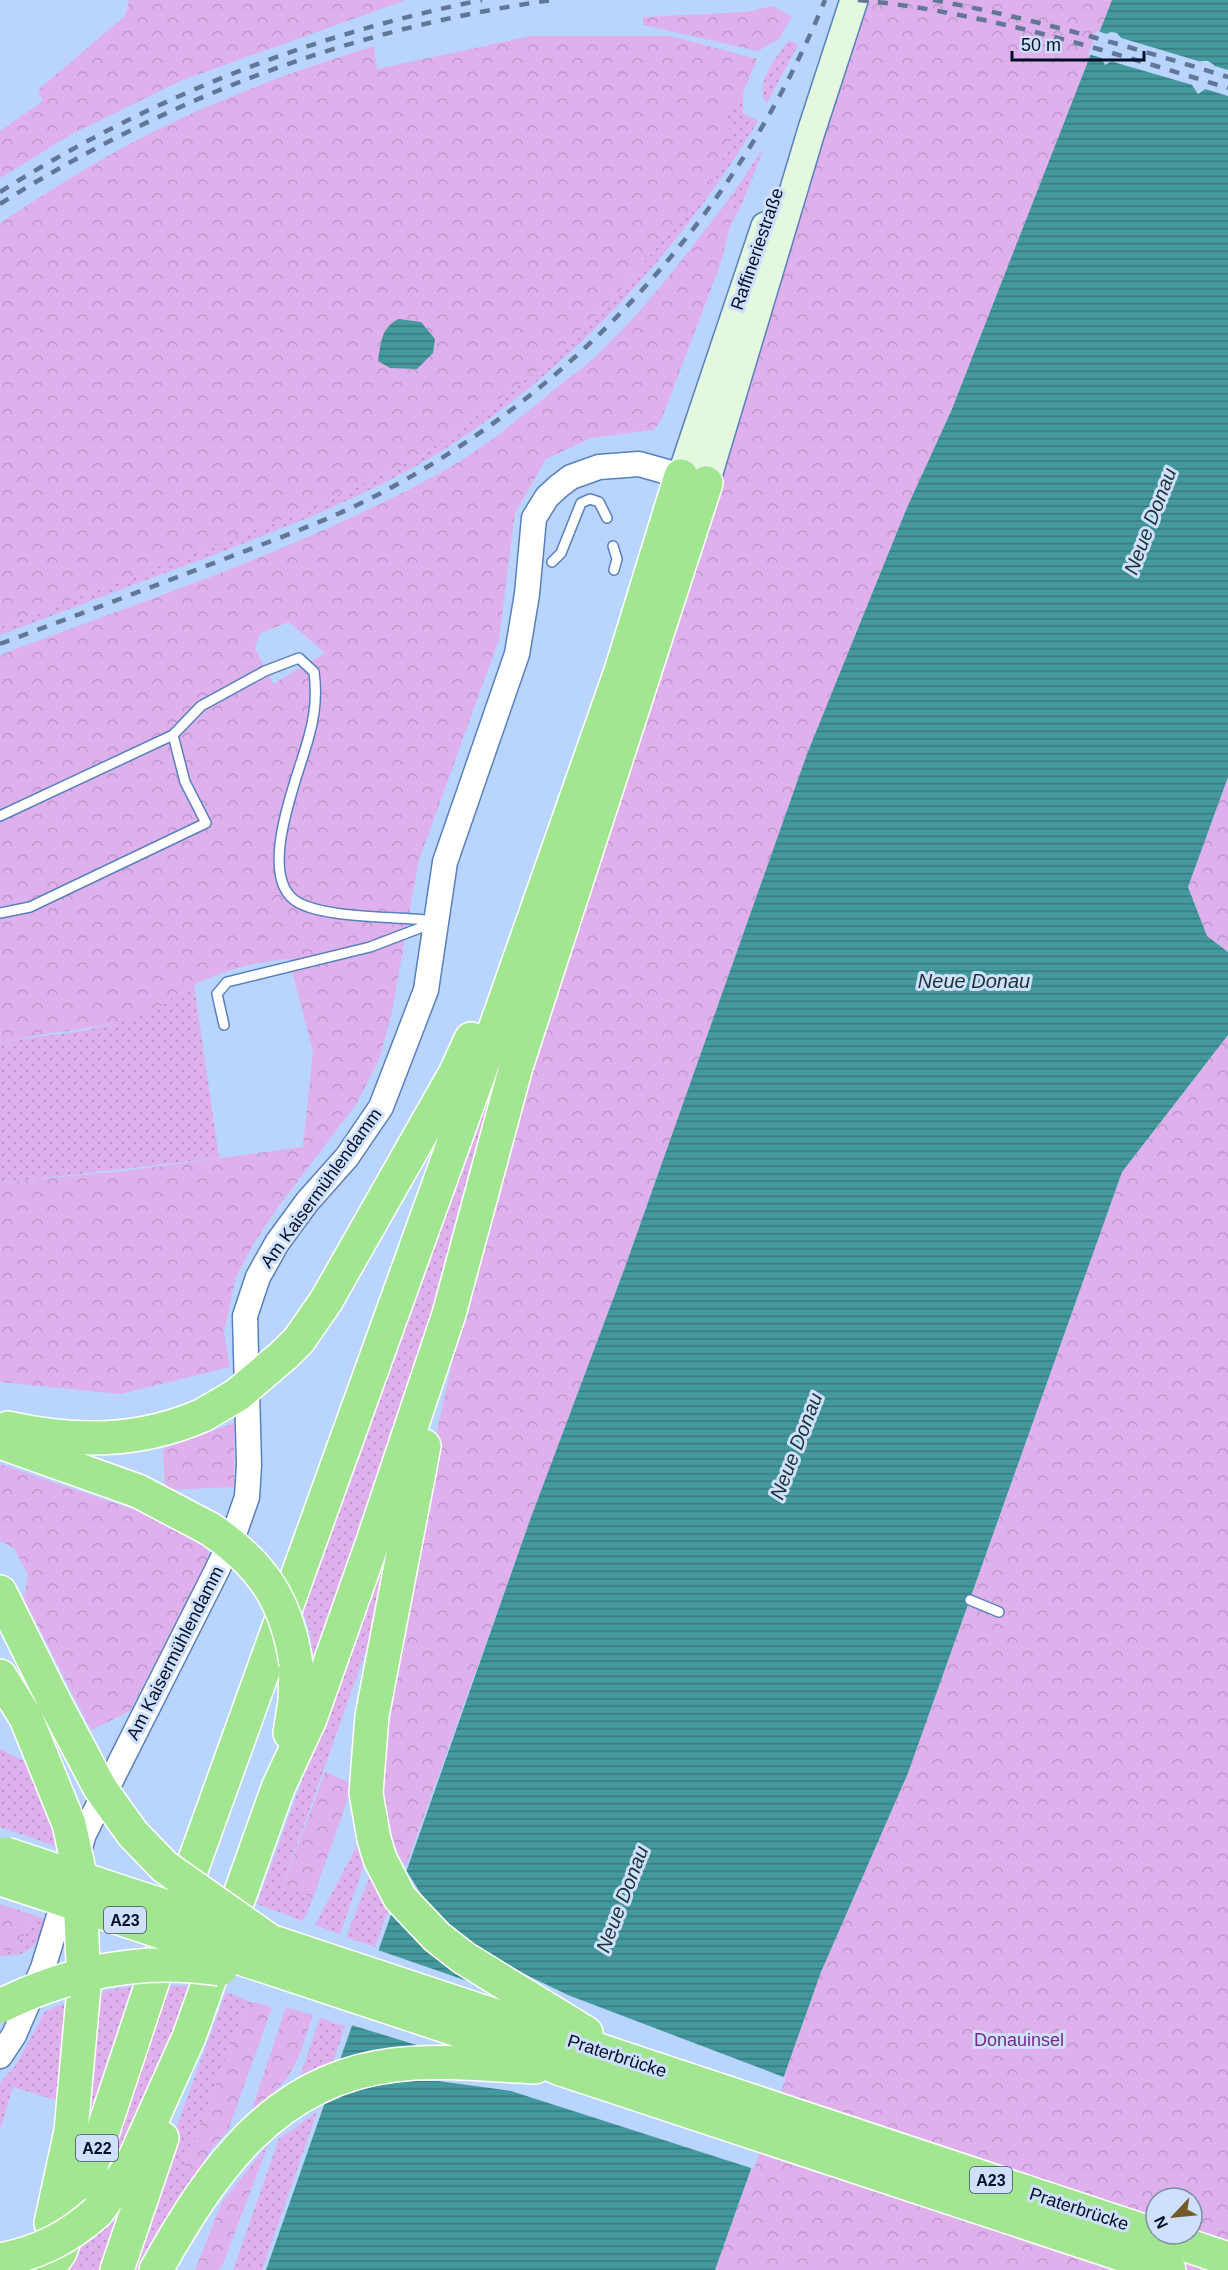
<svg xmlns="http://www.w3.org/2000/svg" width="1228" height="2270" viewBox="0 0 1228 2270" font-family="Helvetica,sans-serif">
<defs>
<pattern id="grass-dots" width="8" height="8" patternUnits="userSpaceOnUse" patternTransform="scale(1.5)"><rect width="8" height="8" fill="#dfb1ec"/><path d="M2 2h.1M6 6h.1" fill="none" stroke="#be97ca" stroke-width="1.8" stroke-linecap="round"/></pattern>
<pattern id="forest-crowns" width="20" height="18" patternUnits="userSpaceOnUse" patternTransform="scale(1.5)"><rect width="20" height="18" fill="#dfb1ec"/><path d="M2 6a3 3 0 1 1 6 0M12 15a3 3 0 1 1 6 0" fill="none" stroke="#be97ca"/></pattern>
<pattern id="water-rules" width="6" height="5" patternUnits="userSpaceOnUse" patternTransform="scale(1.5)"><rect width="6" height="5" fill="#44999d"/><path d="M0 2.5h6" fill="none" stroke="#377b80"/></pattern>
</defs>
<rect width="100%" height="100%" fill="#b9d4fd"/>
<!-- grass -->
<g fill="url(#grass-dots)">
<path d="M789 40 798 45 767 103C751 88 779 53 789 40Z"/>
<path d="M743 93V113L758 121C681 249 574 366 448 447 373 494 289 526 208 557 138 583 69 609 0 635V627L299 513 419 457 547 364 617 294 710 184 721 114Z"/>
<polygon points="764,147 742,204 731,224 732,195"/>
<polygon points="588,806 408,1411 314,1664 310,1632 299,1599"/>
<path d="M194 985 219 1158 0 1183V1045C28 1035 58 1036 87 1030 130 1021 157 1007 194 985Z"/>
<polygon points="401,1509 384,1600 283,1884 313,1898 303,1921 257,1904"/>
<polygon points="0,1749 30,1764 47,1806 58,1847 0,1827"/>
<polygon points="360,1840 365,1862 340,1934 315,1925"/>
<polygon points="371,1873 390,1905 375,1947 346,1937"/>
<path d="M37 1916 48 1921C35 1946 31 1957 0 1956V1949L13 1951Z"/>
<polygon points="138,1985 79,2156 93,1993"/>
<polygon points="159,1985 193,1986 188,2001 184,2000 145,2110 100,2192"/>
<polygon points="226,1992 248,2001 184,2168 197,2173 144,2258 142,2270 124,2270"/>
<polygon points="70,2001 62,2102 13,2087 0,2130 0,2083 16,2065 45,2011"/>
<polygon points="320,2018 345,2026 332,2065 298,2082"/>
<polygon points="317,2112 262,2270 233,2270 279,2139"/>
<path d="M115 2220 100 2270H61C68 2252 99 2236 115 2220Z"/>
</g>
<!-- forest -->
<g fill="url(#forest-crowns)" fill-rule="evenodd">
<polygon points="129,0 406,0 180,81 70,135 0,178 0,131 43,101 38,90 125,16"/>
<polygon points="862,0 1112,0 952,409 906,510 807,754 624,1270 530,1520 406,1866 399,1857 389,1827 384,1798 386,1746 393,1690 430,1500 432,1454 469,1284 501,1164"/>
<polygon points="772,6 792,16 779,39 758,51 643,25 643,17 746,12"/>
<path d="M531 36H671L757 59 743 93 722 114 733 137 711 184 617 294 547 364 419 457 299 513 0 627V223C52 189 105 155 161 128 230 94 301 69 374 46L377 69Z"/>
<path d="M732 195 731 224 719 268 660 423 652 430 591 438 546 459 515 513 499 639 418 863 392 1012 380 1057 357 1103 278 1207 254 1243 236 1277 224 1332 230 1367 120 1394 0 1382V1183L132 1170 303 1147 313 1052 289 959C255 962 223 970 192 986 177 994 164 1006 148 1012 101 1033 46 1028 0 1045V655C150 598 306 548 447 469 481 450 512 424 542 400 559 385 578 372 595 357 647 308 689 251 732 195ZM289 622 325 653 273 684 255 648 260 633Z"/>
<polygon points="1228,777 1228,952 1207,936 1188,887"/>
<path d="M1228 1035V2270H715L821 1972 908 1773 1122 1172ZM1156 2198H1192V2234H1156Z"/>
<polygon points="234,1423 234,1487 165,1490 163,1449"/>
<polygon points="0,1464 156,1517 192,1532 212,1556 130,1711 91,1730 24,1599 28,1575 14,1548 0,1541"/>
<polygon points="325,1772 353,1784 313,1898 283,1885"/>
<polygon points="0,1904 37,1916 13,1951 0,1949"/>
<polygon points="248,2001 272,2007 228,2131 212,2148 197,2173 184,2168"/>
<path d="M286 2007 313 2015C296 2066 294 2079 251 2112Z"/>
<polygon points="268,2145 223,2264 219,2270 195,2270 222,2202"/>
</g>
<!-- water -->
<g fill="url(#water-rules)" fill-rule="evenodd">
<path d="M1112 0H1228V777L1188 887 1207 936 1228 952V1035L1122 1172 908 1773 821 1972 715 2270H266L530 1520 624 1270 807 754 906 510 952 409ZM1111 32 1117 33 1122 39 1114 60 1105 65 1101 57 1106 34ZM1201 61H1208L1214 65 1207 88 1198 94 1192 85Z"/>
<path d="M399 319 421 322 435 339 433 353 417 369 390 368 378 361C381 343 381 327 399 319Z"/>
</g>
<!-- pier -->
<g fill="#b9d4fd">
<polygon points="1097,31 1111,35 1105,59 1088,54"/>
<polygon points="1118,37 1228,70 1228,96 1202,88 1212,68 1207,64 1201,65 1196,86 1110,61"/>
<polygon points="404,1867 428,1905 473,1945 502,1963 568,1995 786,2078 754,2169 511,2091 438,2081 391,2081 348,2093 319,2107 333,2067 423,2047 348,2024 375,1949 479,1985 391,1902"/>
</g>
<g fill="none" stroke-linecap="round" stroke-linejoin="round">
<!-- service casing -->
<g stroke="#5880bf" stroke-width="12">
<g id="service">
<polyline points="613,546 617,559 614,570"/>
<polyline points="552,562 561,553 581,503 590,499 599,502 607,518"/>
<path d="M0 816 173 735 201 706 265 671 299 658 314 672C317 693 315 715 309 736 300 773 253 879 299 903 330 919 397 916 434 921"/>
<polyline points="0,913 30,907 206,823 185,782 173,735"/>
<polyline points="224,1025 217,994 227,982 370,947 433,923"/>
<polyline points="970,1600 999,1612"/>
</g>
</g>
<!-- tertiary casing -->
<g stroke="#5880bf" stroke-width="27">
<polyline id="tertiary" points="0,2056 14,2035 43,1968 84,1834 215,1574 233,1537 247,1497 249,1465 245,1316 258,1277 277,1243 307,1202 347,1157 381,1107 426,990 445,862 517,654 527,594 534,518 547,497 559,486 571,477 599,467 639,464 696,480"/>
</g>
<!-- secondary casing -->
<g stroke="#5880bf" stroke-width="30">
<g id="secondary">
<polyline points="681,476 765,226"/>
<polyline points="706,483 811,132 854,0"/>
</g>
</g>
<!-- motorway casing -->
<g stroke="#fff" stroke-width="36">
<g id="motorway">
<polyline points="284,1355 299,1340 326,1301 455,1074 471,1039"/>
<path d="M8 1428C76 1443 139 1443 203 1415"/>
<polyline points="0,1442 138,1491 210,1529"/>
<polyline points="424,1446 372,1716 366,1793 374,1839 380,1859 400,1898 437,1937 464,1958 586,2033"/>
<polyline points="0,1592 54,1701"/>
<polyline points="0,1676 26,1718"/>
<polyline points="290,1733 295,1701 296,1664"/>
<polyline points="270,1941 1228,2259"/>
<polyline points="249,1961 521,2051 558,2068 1169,2270"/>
<polyline points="97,2212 132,2164 189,2037 278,1788 310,1719 372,1544 449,1314 516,1067 706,483"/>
<polyline points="51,2223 71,2131 84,1987"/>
<polyline points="47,2270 60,2252 98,2146 171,1926 501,1012 621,671 681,476"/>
<polyline points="117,2270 162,2138"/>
<path d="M156 2270C211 2172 273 2079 394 2065 440 2059 488 2065 535 2067"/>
</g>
</g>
<!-- service -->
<use href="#service" stroke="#fff" stroke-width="9"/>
<!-- tertiary -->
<use href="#tertiary" stroke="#fff" stroke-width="24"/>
<!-- secondary -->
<use href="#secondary" stroke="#e3f8de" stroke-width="27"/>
<!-- motorway -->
<use href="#motorway" stroke="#a3e691" stroke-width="33"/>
<!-- rail -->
<g stroke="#627697" stroke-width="4.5" stroke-dasharray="10 10" stroke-linecap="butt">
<path d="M858 0C985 12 1107 51 1228 88"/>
<path d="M933 0C1033 18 1131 47 1228 77"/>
<path d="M0 192C149 98 309 35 482 0"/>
<path d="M0 204C169 97 353 28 552 0"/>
<path d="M0 644C80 614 160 584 240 553 287 535 336 517 381 493 582 387 739 210 825 0"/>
</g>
<!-- motorway-bridge casing -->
<g stroke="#fff" stroke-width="36" stroke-linecap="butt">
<g id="motorway-bridge">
<polyline points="203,1415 237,1395 284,1355"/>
<path d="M210 1529C262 1564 287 1601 296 1664"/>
<polyline points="54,1701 100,1788 133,1834 165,1867 270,1941"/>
<polyline points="26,1718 69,1824 79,1870 84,1987"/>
<polyline points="6,1854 243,1932"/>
<polyline points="1,1879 249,1961"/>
<path d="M0 2006C69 1972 143 1957 220 1969"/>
<path d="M0 2260C38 2253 68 2238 97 2212"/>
</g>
</g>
<!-- motorway-bridge -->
<use href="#motorway-bridge" stroke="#a3e691" stroke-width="33"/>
</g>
<g text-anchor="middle" stroke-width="6" stroke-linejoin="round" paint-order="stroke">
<!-- shield labels -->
<g fill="#cee0fc" stroke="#3f4d66" stroke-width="1.5">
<rect x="104" y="1907" width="42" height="26" rx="4.5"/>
<rect x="76" y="2135" width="42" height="26" rx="4.5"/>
<rect x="970" y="2167" width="42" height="26" rx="4.5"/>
</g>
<g font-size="16" font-weight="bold" fill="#020e26">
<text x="125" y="1926">A23</text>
<text x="97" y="2154">A22</text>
<text x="991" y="2186">A23</text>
</g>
<!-- street labels -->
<g font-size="18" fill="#020e26" stroke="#cee0fc">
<text transform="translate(757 249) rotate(-71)" y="6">Raffineriestraße</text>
<text transform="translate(321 1188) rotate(-54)" y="6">Am Kaisermühlendamm</text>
<text transform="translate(175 1653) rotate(-63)" y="6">Am Kaisermühlendamm</text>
<text transform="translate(617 2056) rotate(18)" y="6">Praterbrücke</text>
<text transform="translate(1079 2209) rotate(18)" y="6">Praterbrücke</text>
</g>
<!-- park labels -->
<g font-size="18" fill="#78288b" stroke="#cee0fc">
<text x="1019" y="2046">Donauinsel</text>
</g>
<!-- water labels -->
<g font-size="20" font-style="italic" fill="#183435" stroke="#cee0fc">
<text transform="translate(1150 521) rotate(-69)" y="7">Neue Donau</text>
<text x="974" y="988">Neue Donau</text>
<text transform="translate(796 1446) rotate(-69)" y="7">Neue Donau</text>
<text transform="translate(622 1899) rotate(-69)" y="7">Neue Donau</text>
</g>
</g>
<!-- north arrow -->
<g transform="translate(1174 2216) rotate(244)"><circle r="28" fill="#cee0fc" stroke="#7c8ca6" stroke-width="1.5"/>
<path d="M0-4.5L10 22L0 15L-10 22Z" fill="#74592b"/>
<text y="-9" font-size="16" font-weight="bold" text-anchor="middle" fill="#020e26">N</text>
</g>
<!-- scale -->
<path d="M1012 51v9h132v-9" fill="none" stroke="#020e26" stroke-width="3"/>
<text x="1021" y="51" font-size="18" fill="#020e26" stroke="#cee0fc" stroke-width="4.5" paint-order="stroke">50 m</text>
</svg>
